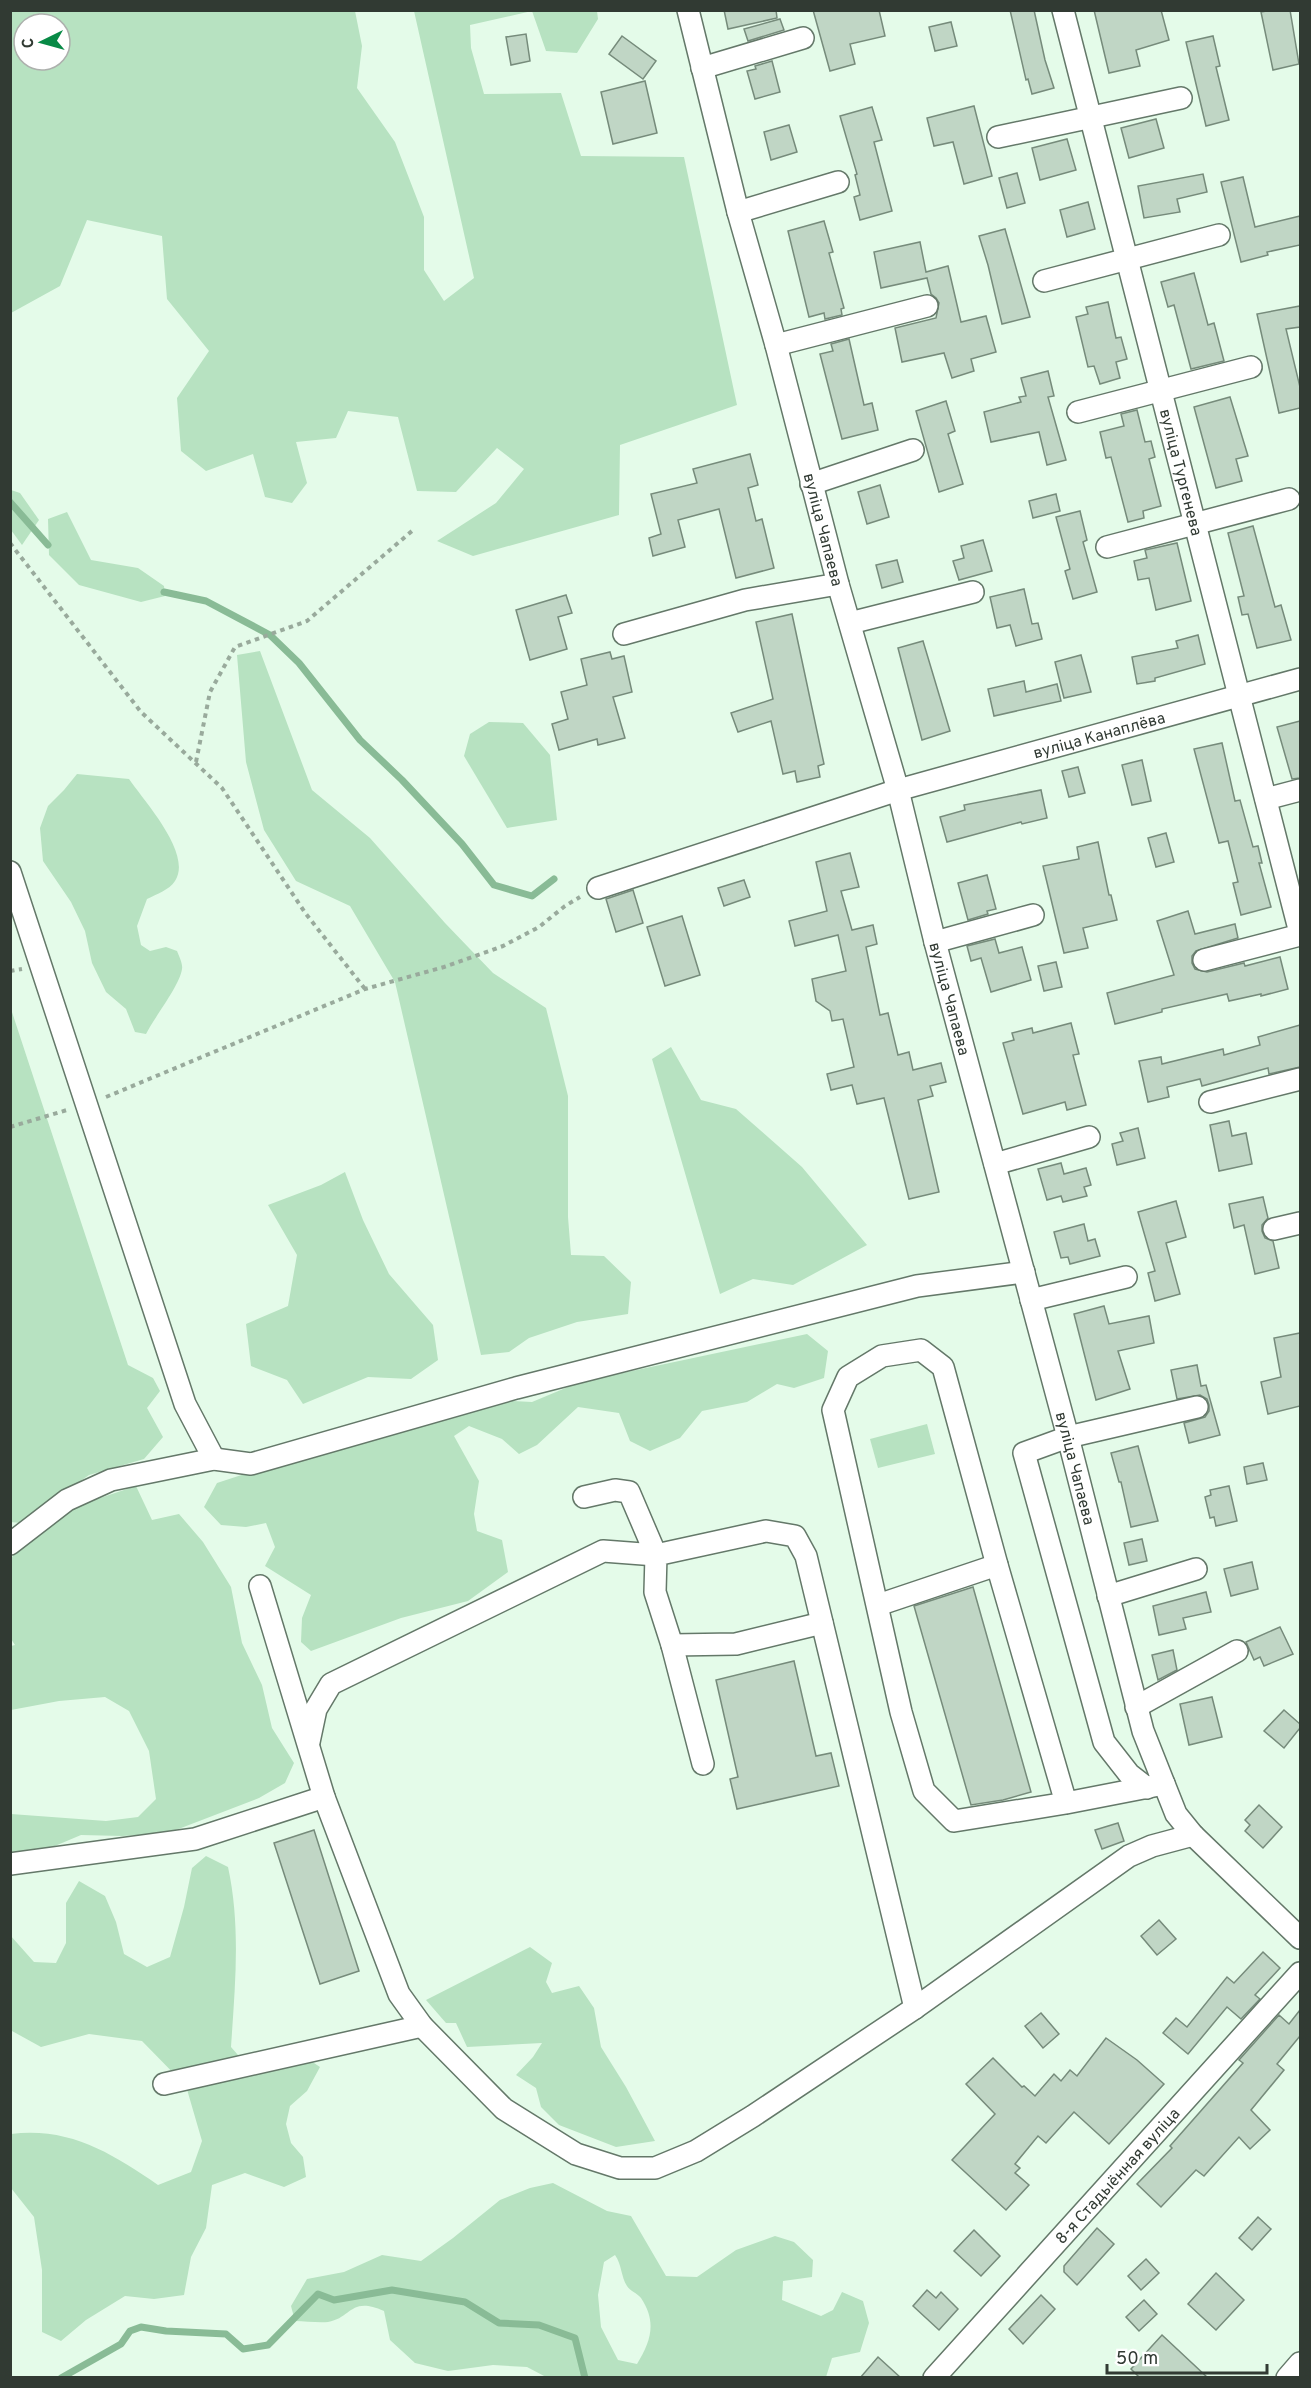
<svg xmlns="http://www.w3.org/2000/svg" width="1311" height="2388" viewBox="0 0 1311 2388" font-family="Overpass,sans-serif">
<rect width="100%" height="100%" fill="#e4fbe9"/>
<!-- green -->
<g fill="#b7e2c1" fill-rule="evenodd">
<path d="M11 10 355 11 362 46 357 88 395 142 424 217V270L444 301 474 278 414 11H597L598 19 577 53 546 51 532 11 470 25 471 48 484 94 561 93 581 156 684 157 737 405 620 445 619 515 473 556 437 541 496 503 524 469 497 448 456 492 417 491 398 417 348 411 336 438 296 442 307 483 292 503 265 497 253 454 206 471 181 451 177 398 209 351 167 299 162 236 87 220 60 286 11 313ZM24 24H60V60H24Z"/>
<polygon points="11,490 20,493 39,520 22,545 11,530"/>
<polygon points="67,512 91,560 138,568 164,586 165,596 141,602 79,585 49,555 48,519"/>
<polygon points="260,651 312,790 370,838 445,923 493,973 546,1008 568,1096 568,1217 571,1255 604,1256 631,1282 628,1314 577,1322 529,1338 509,1352 481,1355 395,982 350,906 296,881 264,830 246,762 237,655"/>
<polygon points="489,722 523,723 550,755 557,820 507,828 464,756 470,734"/>
<path d="M77 774 129 779C144 801 193 854 175 881 169 890 157 894 147 899L137 926 141 945 150 951 166 947 177 951C179 956 183 964 182 969 180 985 154 1018 146 1034L135 1032 126 1009 106 992 92 963 85 931 71 902 43 861 40 828 48 806 64 790Z"/>
<polygon points="10,1006 128,1365 153,1378 160,1391 147,1408 163,1437 144,1459 89,1475 21,1523 10,1522"/>
<polygon points="671,1047 701,1100 736,1109 802,1167 867,1245 793,1285 753,1279 720,1294 652,1059"/>
<polygon points="345,1172 363,1220 389,1274 433,1325 438,1360 411,1379 368,1377 303,1404 287,1380 251,1366 246,1324 288,1306 297,1255 268,1205 321,1185"/>
<polygon points="807,1334 828,1351 824,1378 794,1388 777,1384 747,1402 702,1411 680,1438 650,1451 630,1441 619,1413 578,1407 537,1445 519,1454 502,1439 469,1426 454,1436 479,1481 474,1514 477,1531 502,1540 508,1572 468,1601 401,1618 311,1651 301,1642 302,1618 311,1595 265,1566 275,1547 266,1523 246,1527 221,1525 204,1507 217,1483 299,1456 493,1400 532,1402 580,1382"/>
<polygon points="927,1424 935,1454 878,1468 870,1439"/>
<polygon points="136,1486 152,1520 179,1514 203,1542 231,1587 242,1643 262,1685 272,1728 294,1763 285,1783 259,1798 168,1833 122,1836 81,1835 43,1851 11,1853 11,1814 106,1821 138,1817 156,1799 149,1751 129,1711 105,1697 59,1701 11,1710 11,1646 15,1645 11,1639 11,1558 28,1541 76,1506"/>
<path d="M206 1856 228 1867C241 1927 235 1986 231 2047L251 2070H277L305 2057 320 2067 307 2091 290 2106 286 2124 291 2143 303 2157 306 2177 284 2187 245 2173 212 2185 206 2228 191 2257 184 2295 154 2299 125 2296 86 2320 61 2341 42 2332V2270L34 2217 11 2188V2134C70 2127 111 2153 158 2185L191 2172 202 2141 186 2086 142 2041 89 2034 41 2047 12 2031 10 2029V1935L34 1962 56 1963 66 1943V1903L79 1881 105 1896 116 1922 124 1954 147 1967 170 1957 184 1907 192 1868Z"/>
<polygon points="530,1947 552,1963 546,1982 552,1993 579,1986 594,2008 601,2047 626,2087 655,2141 616,2147 559,2125 541,2107 536,2088 516,2075 533,2057 542,2043 467,2047 456,2023 446,2023 426,2000"/>
<path d="M553 2183 607 2211 631 2216 666 2276 697 2277 736 2250 775 2236 794 2242 813 2260 812 2277 783 2281 782 2300 821 2316 833 2310 842 2292 863 2301 869 2323 860 2352 832 2358 826 2377H546L527 2367 493 2365 448 2371 415 2363 390 2340 384 2311C350 2296 352 2318 328 2322 318 2323 305 2321 295 2321L291 2306 307 2279 344 2272 382 2255 421 2261 453 2238 500 2200 530 2188ZM615 2255C622 2265 621 2277 627 2286 630 2291 637 2293 641 2298 657 2322 651 2341 637 2364L618 2360 601 2327 598 2295 604 2262Z"/>
</g>
<g fill="none" stroke-linecap="round" stroke-linejoin="round">
<!-- stream -->
<g stroke="#89bb96" stroke-width="7">
<polyline points="10,502 48,545"/>
<polyline points="164,592 206,601 270,635 299,663 360,740 402,780 462,844 494,885 532,896 554,879"/>
<polyline points="61,2378 121,2344 130,2331 141,2327 166,2331 226,2334 243,2349 268,2345 318,2294 334,2300 392,2290 465,2302 499,2323 539,2325 575,2338 585,2378"/>
</g>
</g>
<!-- building -->
<g fill="#c0d6c5" stroke="#768b7b" stroke-width="1.5">
<polygon points="724,10 776,10 777,18 728,29"/>
<polygon points="813,10 879,10 885,36 850,44 855,64 830,71"/>
<polygon points="1010,10 1034,10 1045,60 1054,88 1032,94 1028,79 1026,80"/>
<polygon points="1094,10 1161,10 1169,40 1136,50 1140,66 1109,73"/>
<polygon points="1272,10 1290,10 1299,64 1273,70 1261,12"/>
<polygon points="780,19 784,30 748,41 744,29"/>
<polygon points="951,22 957,46 935,51 929,27"/>
<polygon points="526,34 530,61 511,65 506,37"/>
<polygon points="622,36 656,61 643,79 609,54"/>
<polygon points="1213,36 1220,66 1216,67 1229,120 1206,126 1186,42"/>
<polygon points="772,61 780,92 755,99 747,71 756,69 755,66"/>
<polygon points="645,81 657,133 613,144 601,92"/>
<polygon points="974,106 992,176 964,184 953,142 934,146 927,118"/>
<polygon points="872,107 882,140 874,142 892,211 860,220 854,197 860,195 855,175 857,174 840,116"/>
<polygon points="1156,119 1164,148 1129,158 1121,128"/>
<polygon points="789,125 797,152 771,160 764,132"/>
<polygon points="1067,139 1076,170 1040,180 1032,148"/>
<polygon points="1017,173 1025,203 1007,208 999,178"/>
<polygon points="1203,174 1207,192 1177,199 1180,212 1144,218 1138,186"/>
<polygon points="1243,177 1255,227 1300,216 1300,245 1267,252 1268,255 1241,262 1221,182"/>
<polygon points="1088,202 1095,229 1067,237 1060,210"/>
<polygon points="824,221 833,252 829,253 844,308 841,309 842,315 825,319 824,313 809,317 788,231"/>
<polygon points="1005,229 1030,317 1002,324 988,265 979,236"/>
<polygon points="920,242 926,272 948,266 961,322 986,316 996,352 971,359 974,371 952,378 944,353 902,362 895,328 936,318 939,303 936,298 931,294 927,278 881,288 874,252"/>
<polygon points="1194,273 1208,325 1214,323 1224,361 1191,369 1174,305 1168,307 1161,282"/>
<polygon points="1108,302 1116,338 1121,337 1127,359 1116,362 1120,378 1100,384 1094,366 1088,367 1076,317 1088,314 1086,307"/>
<polygon points="1300,306 1300,327 1286,329 1300,387 1300,408 1279,413 1257,314"/>
<polygon points="849,339 864,405 872,403 878,430 842,439 820,354 833,351 831,344"/>
<polygon points="1048,371 1054,396 1048,397 1066,460 1047,465 1039,432 991,442 984,412 1021,402 1019,397 1026,396 1021,378"/>
<polygon points="1230,397 1248,456 1236,459 1242,481 1216,488 1194,407"/>
<polygon points="946,401 955,431 948,434 963,484 939,492 916,411"/>
<polygon points="1137,410 1145,442 1151,441 1155,457 1149,459 1161,506 1143,511 1144,518 1128,522 1111,457 1106,458 1100,432 1124,426 1121,414"/>
<polygon points="750,454 758,485 748,488 756,521 762,519 774,568 736,578 719,509 678,520 685,547 653,556 649,538 661,534 651,494 697,483 693,469"/>
<polygon points="880,485 889,517 867,524 858,492"/>
<polygon points="1056,494 1060,511 1033,518 1029,501"/>
<polygon points="1080,511 1087,540 1083,542 1097,592 1073,599 1065,571 1070,569 1056,517"/>
<polygon points="1253,526 1275,607 1281,605 1291,640 1257,648 1248,614 1242,615 1238,597 1244,596 1228,533"/>
<polygon points="983,540 992,571 959,580 953,561 964,558 961,546"/>
<polygon points="1177,543 1191,601 1156,610 1149,578 1138,580 1134,561 1147,558 1145,550"/>
<polygon points="897,560 903,582 882,588 876,565"/>
<polygon points="1024,589 1032,624 1038,623 1042,639 1016,646 1010,625 997,628 990,597"/>
<polygon points="566,595 572,613 558,617 567,649 530,660 516,610"/>
<polygon points="792,614 824,764 818,766 820,777 797,782 795,771 783,774 771,721 738,732 731,713 773,699 756,622"/>
<polygon points="1198,635 1205,664 1155,678 1155,681 1137,684 1132,657 1178,648 1176,641"/>
<polygon points="923,641 950,731 922,740 898,648"/>
<polygon points="610,652 612,659 624,656 632,692 613,697 625,738 598,745 597,739 559,750 552,724 568,719 561,692 587,685 581,659"/>
<polygon points="1081,655 1091,692 1064,698 1055,662"/>
<polygon points="1024,681 1026,692 1057,684 1061,701 994,716 988,689"/>
<polygon points="1300,721 1300,778 1292,779 1277,727"/>
<polygon points="1222,743 1235,801 1240,800 1253,847 1258,846 1262,863 1259,863 1271,907 1241,915 1233,883 1238,882 1228,841 1219,843 1194,749"/>
<polygon points="1142,760 1151,801 1132,805 1122,765"/>
<polygon points="1078,767 1085,793 1069,797 1062,771"/>
<polygon points="1041,790 1047,818 1022,824 1021,822 947,842 940,817 965,810 964,805"/>
<polygon points="1166,833 1174,862 1156,867 1148,838"/>
<polygon points="1098,842 1109,895 1111,895 1117,920 1083,928 1088,948 1064,953 1043,866 1079,859 1077,847"/>
<polygon points="850,853 859,887 841,891 852,930 873,925 877,944 866,947 880,1015 888,1013 898,1055 909,1052 913,1070 941,1063 946,1082 930,1086 933,1096 918,1100 939,1192 909,1199 884,1098 857,1104 852,1085 831,1090 827,1074 854,1067 843,1019 832,1021 830,1011 816,1001 812,979 846,971 838,935 795,946 789,921 827,911 816,862"/>
<polygon points="987,875 996,909 987,911 988,914 968,920 958,883"/>
<polygon points="744,880 750,897 724,906 718,888"/>
<polygon points="633,890 643,923 616,932 606,899"/>
<polygon points="1188,911 1195,934 1235,924 1238,938 1196,951 1192,956 1192,963 1195,969 1207,972 1244,963 1245,966 1280,957 1288,989 1261,996 1261,994 1229,1001 1227,994 1162,1009 1162,1012 1115,1024 1107,993 1174,975 1157,921"/>
<polygon points="682,916 700,975 665,986 647,927"/>
<polygon points="995,939 999,953 1022,947 1031,980 991,992 981,958 971,961 967,946"/>
<polygon points="1056,962 1062,987 1044,991 1038,966"/>
<polygon points="1071,1023 1079,1054 1073,1055 1086,1105 1067,1110 1065,1102 1023,1114 1003,1043 1014,1040 1012,1033 1032,1028 1033,1033"/>
<polygon points="1300,1025 1300,1067 1269,1074 1268,1068 1202,1086 1200,1079 1167,1087 1169,1097 1148,1102 1139,1061 1161,1057 1162,1064 1223,1049 1224,1055 1260,1045 1258,1037"/>
<polygon points="1229,1121 1232,1136 1246,1133 1252,1164 1219,1171 1210,1125"/>
<polygon points="1138,1128 1145,1158 1117,1165 1112,1144 1123,1141 1120,1133"/>
<polygon points="1061,1163 1064,1174 1086,1168 1091,1185 1084,1187 1087,1196 1063,1202 1061,1196 1047,1200 1038,1169"/>
<polygon points="1263,1197 1268,1218 1262,1225 1262,1231 1265,1238 1273,1241 1279,1268 1255,1274 1244,1225 1234,1228 1229,1204"/>
<polygon points="1176,1201 1186,1237 1166,1243 1180,1294 1155,1301 1148,1273 1155,1271 1138,1212"/>
<polygon points="1084,1224 1088,1241 1095,1239 1100,1256 1070,1264 1068,1257 1061,1258 1054,1232"/>
<polygon points="1104,1306 1109,1324 1149,1316 1154,1343 1118,1351 1130,1389 1096,1400 1074,1314"/>
<polygon points="1300,1333 1300,1406 1268,1414 1261,1382 1281,1377 1274,1338"/>
<polygon points="1197,1365 1201,1386 1206,1385 1220,1435 1189,1443 1184,1423 1205,1417 1209,1411 1209,1405 1207,1399 1200,1395 1177,1399 1171,1370"/>
<polygon points="1138,1446 1158,1521 1131,1527 1121,1482 1119,1482 1111,1453"/>
<polygon points="1263,1463 1267,1480 1247,1484 1244,1467"/>
<polygon points="1229,1486 1237,1521 1216,1526 1214,1517 1210,1518 1205,1497 1211,1495 1210,1490"/>
<polygon points="1142,1539 1147,1561 1129,1565 1124,1543"/>
<polygon points="1252,1562 1258,1589 1231,1596 1224,1569"/>
<polygon points="973,1587 1031,1792 1003,1800 971,1805 914,1606"/>
<polygon points="1206,1592 1211,1612 1183,1618 1186,1629 1159,1635 1153,1606"/>
<polygon points="1280,1627 1293,1654 1264,1666 1260,1657 1254,1660 1246,1642"/>
<polygon points="1173,1650 1177,1670 1158,1680 1152,1655"/>
<polygon points="794,1661 816,1756 831,1753 839,1786 737,1809 730,1779 738,1777 716,1680"/>
<polygon points="1212,1697 1222,1737 1189,1745 1180,1704"/>
<polygon points="1284,1710 1300,1724 1300,1728 1284,1748 1264,1731"/>
<polygon points="1259,1805 1282,1827 1263,1848 1245,1831 1250,1825 1245,1820"/>
<polygon points="1118,1823 1124,1841 1102,1849 1095,1830"/>
<polygon points="314,1830 359,1971 320,1984 274,1843"/>
<polygon points="1159,1920 1176,1939 1157,1955 1141,1936"/>
<polygon points="1263,1952 1280,1968 1255,1995 1260,1999 1241,2019 1227,2007 1188,2054 1163,2033 1176,2018 1187,2027 1227,1977 1234,1983"/>
<polygon points="1300,2010 1300,2036 1277,2064 1284,2070 1251,2110 1270,2130 1250,2149 1239,2137 1204,2176 1196,2170 1161,2207 1137,2184 1172,2148 1170,2146 1243,2063 1239,2060 1279,2015 1289,2024"/>
<polygon points="1041,2013 1059,2034 1043,2048 1025,2026"/>
<polygon points="1106,2038 1137,2060 1164,2084 1109,2144 1074,2112 1046,2143 1038,2136 1015,2164 1020,2168 1015,2173 1029,2185 1006,2210 952,2160 995,2114 966,2084 993,2058 1022,2087 1024,2086 1035,2096 1054,2074 1061,2081 1070,2070 1077,2076"/>
<polygon points="1258,2217 1271,2229 1252,2250 1239,2238"/>
<polygon points="1097,2228 1114,2244 1077,2285 1064,2272 1064,2266"/>
<polygon points="974,2230 1000,2256 981,2276 954,2251"/>
<polygon points="1146,2259 1159,2273 1141,2290 1128,2276"/>
<polygon points="1216,2273 1244,2300 1216,2330 1188,2304"/>
<polygon points="927,2290 936,2298 941,2292 958,2309 939,2330 913,2306"/>
<polygon points="1041,2295 1055,2309 1023,2344 1009,2329"/>
<polygon points="1144,2300 1157,2314 1139,2331 1126,2317"/>
<polygon points="1162,2335 1208,2378 1140,2378 1131,2369"/>
<polygon points="878,2357 901,2378 860,2378"/>
</g>
<g fill="none" stroke-linecap="round" stroke-linejoin="round">
<!-- minor casing -->
<g stroke="#647869" stroke-width="24">
<g id="minor">
<path id="s1" d="M688 10 738 212 776 345 838 584 898 790 935 942 1068 1437 1143 1731 1176 1814 1193 1835 1300 1938"/>
<path id="s2" d="M1063 10 1300 933"/>
<polyline points="702,68 803,38"/>
<polyline points="998,137 1181,98"/>
<polyline points="738,212 838,182"/>
<polyline points="1044,281 1219,235"/>
<polyline points="776,345 927,306"/>
<polyline points="1078,412 1251,367"/>
<polyline points="811,484 913,450"/>
<polyline points="1107,547 1289,499"/>
<polyline points="850,623 973,592"/>
<polyline points="624,634 745,600 838,584"/>
<polyline points="1266,799 1300,790"/>
<polyline points="10,872 185,1404 214,1459"/>
<path id="s3" d="M598 888 898 790 1300 679"/>
<polyline points="935,942 1033,915"/>
<polyline points="1204,960 1300,935"/>
<polyline points="1210,1102 1300,1079"/>
<polyline points="995,1164 1089,1137"/>
<polyline points="1274,1229 1300,1223"/>
<polyline points="1031,1300 1126,1277"/>
<polyline points="10,1544 67,1500 111,1480 214,1459 251,1464 516,1388 917,1286 1024,1272"/>
<polyline points="260,1586 324,1797 399,1994 422,2026 504,2109 576,2154 620,2168 655,2168 696,2151 753,2116 915,2008 1129,1856 1152,1846 1193,1835"/>
<polyline points="1108,1596 1196,1569"/>
<polyline points="878,1605 997,1565"/>
<polyline points="672,1645 736,1644 822,1623"/>
<polyline points="1136,1707 1237,1651"/>
<polyline points="309,1742 316,1709 331,1684 603,1551 656,1555 629,1492 615,1490 584,1497"/>
<polyline points="703,1764 672,1645 655,1592 656,1555 766,1531 795,1536 806,1556 915,2008"/>
<polyline points="1147,1788 1129,1774 1104,1742 1024,1453 1068,1437 1197,1407"/>
<polyline points="1066,1803 997,1565 943,1367 921,1350 882,1356 848,1377 833,1410 901,1712 924,1791 954,1821 1066,1803 1164,1784"/>
<polyline points="10,1864 195,1839 324,1797"/>
<polyline points="164,2084 422,2026"/>
<path id="s4" d="M934 2378 1300 1973"/>
<polyline points="1287,2378 1300,2363"/>
</g>
</g>
<!-- path -->
<g stroke="#99aa9c" stroke-width="4" stroke-dasharray="4.5 4.5" stroke-linecap="butt">
<polyline points="10,543 141,712 222,788 306,914 365,989"/>
<polyline points="196,762 210,692 235,647 307,621 412,531"/>
<polyline points="10,971 22,969"/>
<polyline points="106,1097 365,989 444,967 503,946 539,927 565,906 580,897"/>
<polyline points="10,1127 67,1110"/>
</g>
<!-- minor -->
<use href="#minor" stroke="#fff" stroke-width="21"/>
</g>
<g text-anchor="middle" stroke-width="6" stroke-linejoin="round" paint-order="stroke">
<!-- street labels -->
<g font-size="16" fill="#313a33" stroke="#fff">
<text dy="6" stroke="none"><textPath href="#s2" startOffset="477">вуліца Тургенева</textPath></text>
<text dy="6" stroke="none"><textPath href="#s1" startOffset="537">вуліца Чапаева</textPath></text>
<text dy="6" stroke="none"><textPath href="#s3" startOffset="524">вуліца Канаплёва</textPath></text>
<text dy="6" stroke="none"><textPath href="#s1" startOffset="1023">вуліца Чапаева</textPath></text>
<text dy="6" stroke="none"><textPath href="#s1" startOffset="1509">вуліца Чапаева</textPath></text>
<text dy="6" stroke="none"><textPath href="#s4" startOffset="273">8-я Стадыённая вуліца</textPath></text>
</g>
</g>
<!-- border -->
<rect width="1311" height="2388" fill="none" stroke="#313a33" stroke-width="24"/>
<!-- north arrow -->
<g transform="translate(42 42) rotate(265)"><circle r="28" fill="#ffffff" stroke="#adb0ad" stroke-width="1.5"/>
<path d="M0-4.5L10 22L0 15L-10 22Z" fill="#088a46"/>
<text y="-9" font-size="16" font-weight="bold" text-anchor="middle" fill="#313a33">С</text>
</g>
<!-- scale -->
<path d="M1107 2364v9h160v-9" fill="none" stroke="#313a33" stroke-width="3"/>
<text x="1116" y="2364" font-size="18" fill="#313a33" stroke="#ffffff" stroke-width="4.5" paint-order="stroke">50 m</text>
</svg>
